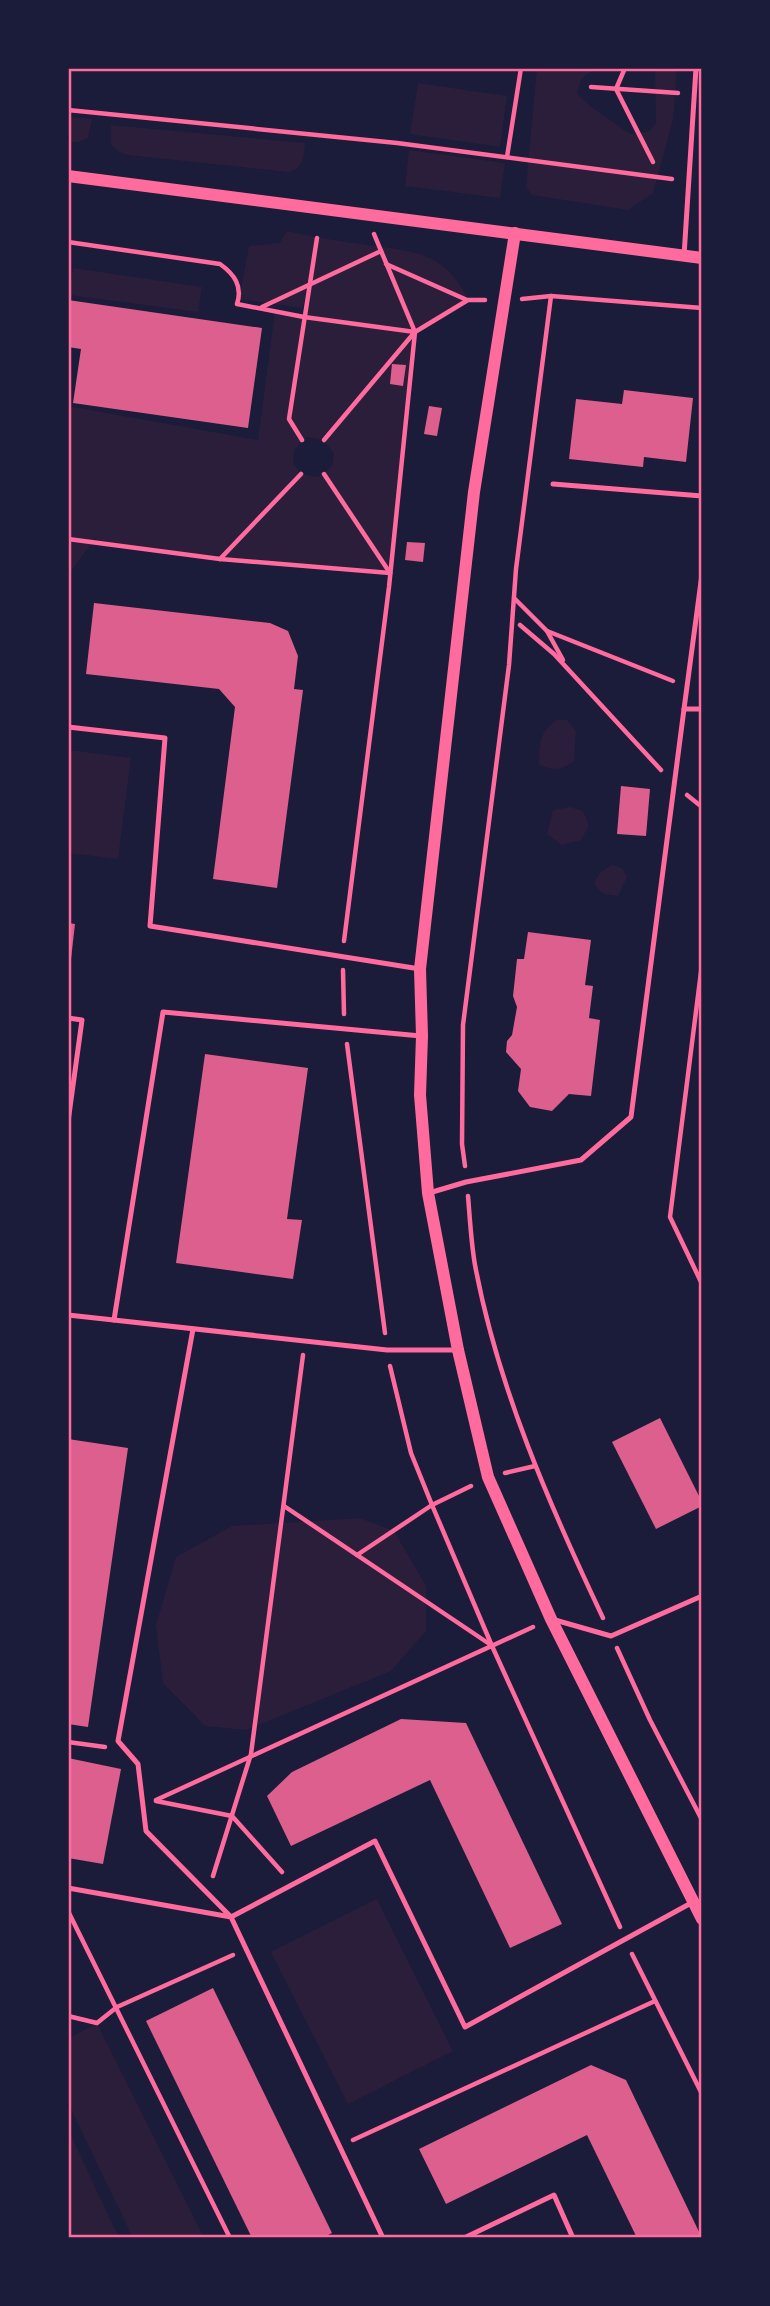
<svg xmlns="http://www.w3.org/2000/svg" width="770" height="2306" viewBox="0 0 770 2306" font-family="'PT Serif',serif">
<rect width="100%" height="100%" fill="#1b1b3a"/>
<!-- green -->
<g fill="#2a1e3b" fill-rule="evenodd">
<path d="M537 68H613C593 71 581 70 577 93 586 106 616 123 630 134L648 132 656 123 655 68H677L673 120 653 193 628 210 532 195 526 187Z"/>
<polygon points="418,83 507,96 500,147 410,134"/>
<polygon points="68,117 92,119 88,138 79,142 68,142"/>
<path d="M111 125 305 143C304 156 304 168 289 172L127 155 118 151 111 145Z"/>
<polygon points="409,150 505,163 500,198 405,186"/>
<path d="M287 231C313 237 340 241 367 245 413 251 446 252 468 300L415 332 390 573 220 559 94 542 97 536 68 575V406L258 440 275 311 303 317 307 292 302 308 239 299 249 246 280 243ZM307 437 324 440 334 454 332 466 318 477 301 474 293 463 294 450Z"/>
<polygon points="73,268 202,287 198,312 69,295"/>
<path d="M557 720H567L576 731 574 761C561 770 553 772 539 764 540 744 539 731 557 720Z"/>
<polygon points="68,750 131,758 118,859 68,853"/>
<polygon points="570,807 583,811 589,826 581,840 562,845 547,834 553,810"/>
<path d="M612 865 622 868 627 877 618 896C606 895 599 894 594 882L601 872Z"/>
<polygon points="360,1518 394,1531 426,1586 426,1631 391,1671 246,1730 205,1726 163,1683 156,1625 176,1557 232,1526"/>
<polygon points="377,1899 453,2051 348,2104 271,1952"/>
<polygon points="97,2023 204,2238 133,2238 68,2103 68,2039"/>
<polygon points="68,2129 116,2232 120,2238 68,2238"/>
</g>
<!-- building -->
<g fill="#dd5f8e">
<polygon points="68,300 262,328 248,428 73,403 81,349 68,347"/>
<polygon points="392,364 406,365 403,386 390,384"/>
<polygon points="624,390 693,398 686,462 644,457 643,467 569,459 576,399 622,404"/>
<polygon points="429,406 442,408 437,436 424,434"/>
<polygon points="407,542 425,543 423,562 405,560"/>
<polygon points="94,603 270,623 288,631 298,656 294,689 303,690 277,888 213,879 235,707 219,689 86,674"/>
<polygon points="621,786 650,789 646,836 617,834"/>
<polygon points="68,923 75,924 70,968 68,967"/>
<polygon points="528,932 591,940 585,985 593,986 589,1018 600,1020 591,1096 569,1094 552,1111 530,1107 518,1091 521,1069 506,1052 507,1041 512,1035 517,1007 513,996 517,959 524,959"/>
<polygon points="205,1054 308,1068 287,1219 302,1220 293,1279 176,1263"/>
<polygon points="660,1418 702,1502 702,1506 656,1529 612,1442"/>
<polygon points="68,1439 128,1448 88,1727 68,1724"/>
<polygon points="401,1719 466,1723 562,1924 510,1948 430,1780 291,1846 267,1796 292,1772"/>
<polygon points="68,1758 121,1769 103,1864 68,1858"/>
<polygon points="213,1988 332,2233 322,2238 252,2238 146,2021"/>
<polygon points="591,2065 626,2080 702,2238 637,2238 587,2135 446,2204 419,2149"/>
</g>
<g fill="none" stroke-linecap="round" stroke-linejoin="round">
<!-- path -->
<g stroke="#ff6b9d" stroke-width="4.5">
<polyline points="625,68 616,89 653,162"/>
<polyline points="591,87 678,93"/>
<polyline points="68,110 397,143 672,179"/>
<polyline points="507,157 521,68"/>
<path d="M68 242 220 264C234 274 243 286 237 304L304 317 415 332 468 300H485"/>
<polyline points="386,264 467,300"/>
<polyline points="522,299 551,296 702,308"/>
<polyline points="262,307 381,251"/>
<polyline points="302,440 289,419 317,238"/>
<polyline points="324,440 414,333"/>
<polyline points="324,474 390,573"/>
<polyline points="68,539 220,559 390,573"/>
<polyline points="220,559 301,474"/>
<polyline points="515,599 547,631 563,660"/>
<polyline points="520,625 554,654 661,770"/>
<polyline points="547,631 673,681"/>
<polyline points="687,795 702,807"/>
<polyline points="344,941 389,587 415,332 374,234"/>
<polyline points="702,964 670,1217 702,1284"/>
<polyline points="343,970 344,1014"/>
<polyline points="347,1044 385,1333"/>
<polyline points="465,1166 462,1144 463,1025 509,665 516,569 551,296"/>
<path d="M468 1196C470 1219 471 1242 475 1265 498 1388 550 1506 603 1618"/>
<polyline points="390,1366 411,1453 432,1505 492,1646 620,1927"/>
<polyline points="505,1473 535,1466"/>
<polyline points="284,1506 491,1645"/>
<polyline points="357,1555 432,1505 471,1486"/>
<polyline points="617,1648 650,1720 702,1820"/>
<polyline points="68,1742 105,1747"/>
<polyline points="156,1800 533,1627"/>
<polyline points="156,1801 232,1816 282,1872"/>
<polyline points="213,1876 251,1754 303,1355"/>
<polyline points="68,1911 230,2238"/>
<polyline points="632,1954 702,2094"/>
<polyline points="68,2016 97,2023 117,2007 233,1955"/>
<polyline points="353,2140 655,2001"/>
</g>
<!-- service -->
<g stroke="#ff6b9d" stroke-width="5">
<polyline points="684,256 696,68"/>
<polyline points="553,484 702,496"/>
<polyline points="702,574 684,709 702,709"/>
<polyline points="68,727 165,738 150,926 420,969"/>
<polyline points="68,1018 82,1020 68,1122"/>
<polyline points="429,1193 466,1182 581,1160 631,1117 684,709"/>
<polyline points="68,1315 387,1350 458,1350"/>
<polyline points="114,1320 163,1012 421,1036"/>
<polyline points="193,1329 118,1741 138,1764 146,1831 231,1917 375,1841 465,2027 693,1902"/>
<polyline points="555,1620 611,1636 702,1596"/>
<polyline points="68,1888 231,1917 383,2238"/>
<polyline points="464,2238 554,2195 573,2238"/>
</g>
<!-- tertiary -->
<g stroke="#ff6b9d" stroke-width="12">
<polyline points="68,176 702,258"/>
<polyline points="515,233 474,492 420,969 422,1036 420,1095 428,1193 458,1350 488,1477 551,1619 702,1919"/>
</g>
</g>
<!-- border -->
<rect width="770" height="2306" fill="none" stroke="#1b1b3a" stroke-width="140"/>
<rect x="70" y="70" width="630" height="2166" fill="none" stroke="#ff6b9d" stroke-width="2.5"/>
</svg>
